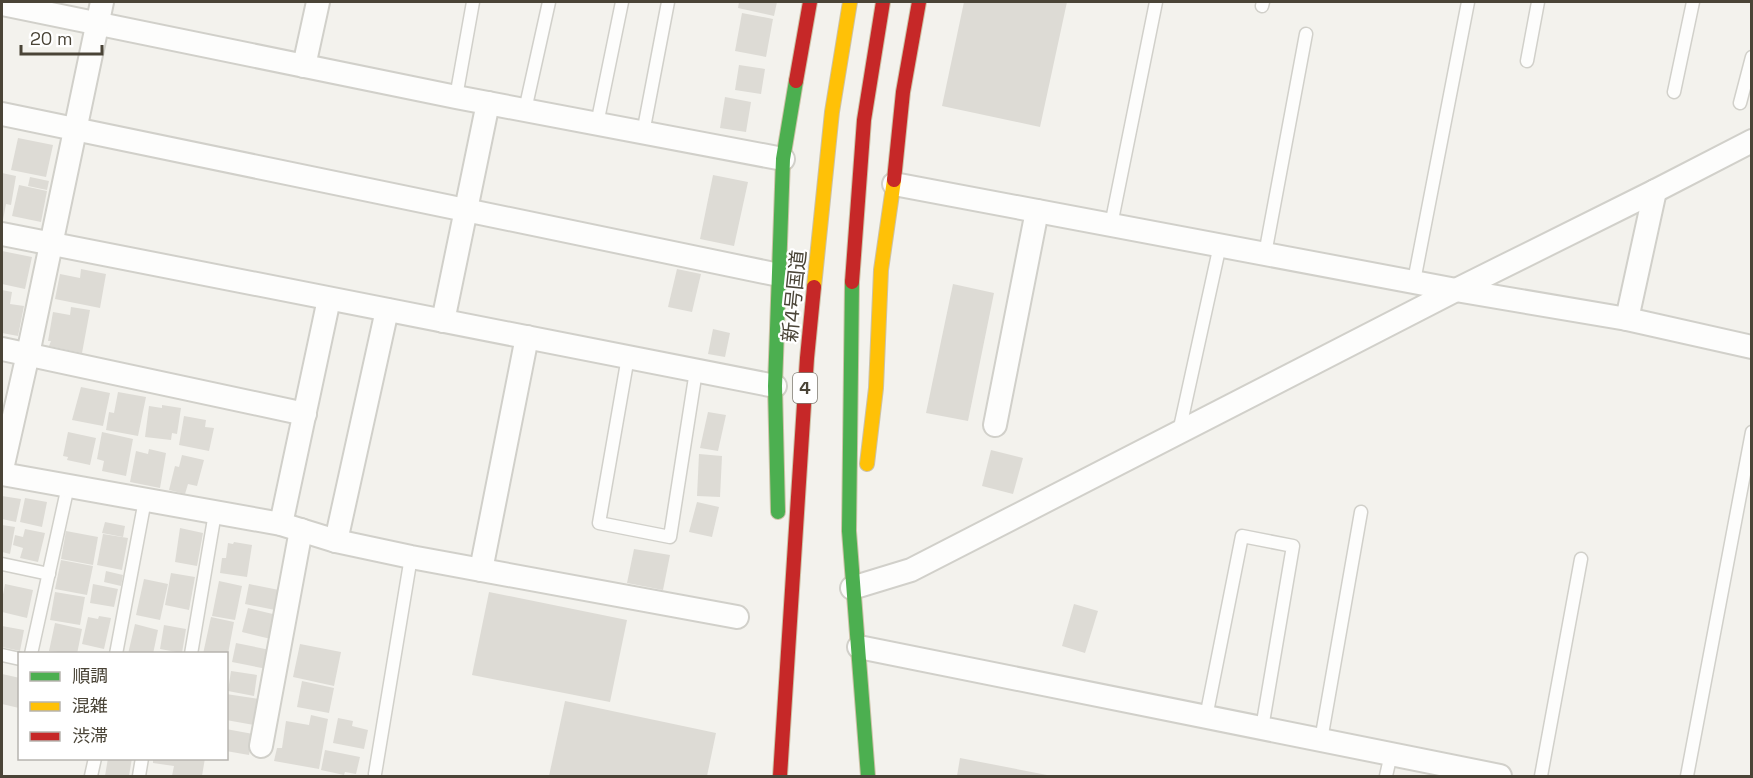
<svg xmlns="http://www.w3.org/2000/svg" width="1753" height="778" viewBox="0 0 1753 778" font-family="'Space Grotesk','Noto Sans JP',sans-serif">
<rect width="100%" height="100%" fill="#f3f2ed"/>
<!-- building -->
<g fill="#dddbd5">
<polygon points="739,2 777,2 774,16 738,8"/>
<polygon points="964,2 1067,2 1040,127 942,106"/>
<polygon points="742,13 773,19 766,57 735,51"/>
<polygon points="739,65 765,69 761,94 735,90"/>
<polygon points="725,97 751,102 746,132 720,128"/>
<polygon points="18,138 53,145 46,177 11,170"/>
<polygon points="2,173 16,176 11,205 6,204 3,220"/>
<polygon points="713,175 748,182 734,246 700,239"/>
<polygon points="30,177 49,181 47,190 28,186"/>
<polygon points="19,185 47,191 41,222 12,216"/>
<polygon points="2,251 32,257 25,289 2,284"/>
<polygon points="81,269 106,274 100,308 55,299 60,274 80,278"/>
<polygon points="677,269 701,274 692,312 668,307"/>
<polygon points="953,284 994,293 968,421 926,413"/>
<polygon points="2,290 12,292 10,304 24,306 18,336 2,333"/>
<polygon points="71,307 90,310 82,353 49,346 51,341 48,341 53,312 70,315"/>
<polygon points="713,329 730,333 725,357 708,354"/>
<polygon points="81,387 110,393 103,426 72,420"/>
<polygon points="118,392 146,397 138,436 106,430 109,412 114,413"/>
<polygon points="162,405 181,408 177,434 172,433 171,440 145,437 149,406 162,408"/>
<polygon points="708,412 726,415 718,451 700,448"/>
<polygon points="184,416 206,420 205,427 214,428 209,451 179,445"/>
<polygon points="68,432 96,438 90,465 67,460 68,457 63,456"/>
<polygon points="102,432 133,439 126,476 102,471 104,461 97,459"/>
<polygon points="149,449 166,453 160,488 130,482 136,451 148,454"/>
<polygon points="991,450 1023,458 1013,494 982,486"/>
<polygon points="699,454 722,456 720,497 697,496"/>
<polygon points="182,455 204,460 197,486 188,484 185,494 169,490 175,466 179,467"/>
<polygon points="2,496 21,499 16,522 2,519"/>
<polygon points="25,498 47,502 42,527 20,522"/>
<polygon points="697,502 719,507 712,537 689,532"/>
<polygon points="105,522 125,526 123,537 102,533"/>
<polygon points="2,525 15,527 10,554 2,552"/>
<polygon points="180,528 203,533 197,566 175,562"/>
<polygon points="25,529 45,533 38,562 20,558 23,548 13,545 15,535 23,537"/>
<polygon points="66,531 98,537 93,565 61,559"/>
<polygon points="103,534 128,538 122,570 97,565"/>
<polygon points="234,542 252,545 247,577 220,573 222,558 226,558 228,543 233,544"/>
<polygon points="634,549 670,555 663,590 627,583"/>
<polygon points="61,560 93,566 87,595 55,589"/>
<polygon points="106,571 123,575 121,586 104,582"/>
<polygon points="171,573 195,577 189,610 165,605"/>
<polygon points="144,579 168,584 160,620 136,615"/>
<polygon points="219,581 242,586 235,620 212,616"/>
<polygon points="5,584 33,590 27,618 2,612 2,600"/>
<polygon points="93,584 118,589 114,607 90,603"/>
<polygon points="249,584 284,591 280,611 245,604"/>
<polygon points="55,592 85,597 80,625 50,620"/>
<polygon points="489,592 627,620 610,702 472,675"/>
<polygon points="1074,604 1098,611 1085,653 1062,646"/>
<polygon points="248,608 277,615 271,639 242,632"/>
<polygon points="99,616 111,618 104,649 82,644 88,617 98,619"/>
<polygon points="211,617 234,622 228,654 203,654"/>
<polygon points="55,623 82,629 77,654 49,651"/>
<polygon points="135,624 158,630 153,654 128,654"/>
<polygon points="164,625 186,629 182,653 160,649"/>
<polygon points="2,626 24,630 20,651 2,647"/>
<polygon points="236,643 270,650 267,669 232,662"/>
<polygon points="300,644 341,652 334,686 293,677"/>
<polygon points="231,671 257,675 254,696 228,691"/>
<polygon points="2,674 20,678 19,708 2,704"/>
<polygon points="302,681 334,688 329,713 297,707"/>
<polygon points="226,694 259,699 254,725 226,720"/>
<polygon points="565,701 716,733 707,776 549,776"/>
<polygon points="311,715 328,719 319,769 274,761 277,748 282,748 286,721 309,725"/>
<polygon points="338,718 353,721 352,726 368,730 364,749 333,743"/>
<polygon points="226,729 253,734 249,755 226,751"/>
<polygon points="325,750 360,757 356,774 345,772 344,775 321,770"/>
<polygon points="108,758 132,758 129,776 105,776"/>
<polygon points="153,758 205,758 202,776 172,776 174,766 153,763"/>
<polygon points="960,758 1047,775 1047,776 957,776"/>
</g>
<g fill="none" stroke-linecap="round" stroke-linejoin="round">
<!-- lane casing -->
<g stroke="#d1d0ca" stroke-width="15">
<g id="lane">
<polyline points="1262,6 1263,2"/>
<polyline points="1527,61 1538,2"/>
<polyline points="1674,92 1693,2"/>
<polyline points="456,97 473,2"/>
<polyline points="1740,103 1752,57"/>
<polyline points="525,110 549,2"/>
<polyline points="597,124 622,2"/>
<polyline points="643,133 668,2"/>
<polyline points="1111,225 1156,2"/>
<polyline points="1265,254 1306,34"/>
<polyline points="1414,281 1468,2"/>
<polyline points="628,357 599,523 670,537 696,371"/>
<polyline points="1179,432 1220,245"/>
<polyline points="2,564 49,574"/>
<polyline points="31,654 68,486"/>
<polyline points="116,654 145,500"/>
<polyline points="191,654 215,513"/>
<polyline points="2,655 20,659"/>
<polyline points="1206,717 1242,536 1293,546 1262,728"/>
<polyline points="1321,740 1361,512"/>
<polyline points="375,774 411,557"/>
<polyline points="91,776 95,758"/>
<polyline points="139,776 142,758"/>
<polyline points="1386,776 1391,754"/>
<polyline points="1541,776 1581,559"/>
<polyline points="1687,776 1752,432"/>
</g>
</g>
<!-- street casing -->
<g stroke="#d1d0ca" stroke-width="26">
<g id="street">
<polyline points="2,4 456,97 783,159"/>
<polyline points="304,66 318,2"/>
<polyline points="2,114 779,275"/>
<polyline points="894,184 1456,290 1627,319 1752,347"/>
<polyline points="2,234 775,386"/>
<polyline points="1627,319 1655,191"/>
<polyline points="443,321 488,103"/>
<polyline points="2,349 305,414"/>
<polyline points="995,425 1037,211"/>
<polyline points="2,469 28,354 102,2"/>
<polyline points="2,474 281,524 336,541 411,557 737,617"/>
<polyline points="281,524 329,299"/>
<polyline points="336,541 387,310"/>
<polyline points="481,570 527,337"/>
<polyline points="852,588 911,570 1456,290 1655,191 1752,141"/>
<polyline points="859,647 1500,776"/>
<polyline points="261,746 301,530"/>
</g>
</g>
<!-- fast casing -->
<g stroke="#ccc2a7" stroke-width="16">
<g id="fast">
<polyline points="852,282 849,531 868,776"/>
<polyline points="778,512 775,386 783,159 796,81"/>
</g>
</g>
<!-- slow casing -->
<g stroke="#ccc2a7" stroke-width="16">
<g id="slow">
<polyline points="814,287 832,112 850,2"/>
<polyline points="867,464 876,388 881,270 894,180"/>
</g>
</g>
<!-- jam casing -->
<g stroke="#ccc2a7" stroke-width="16">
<g id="jam">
<polyline points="796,81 810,2"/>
<polyline points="894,180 903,92 919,2"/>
<polyline points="852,282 864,120 883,2"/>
<polyline points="780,776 807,358 814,287"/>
</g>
</g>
<!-- lane -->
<use href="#lane" stroke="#fdfdfc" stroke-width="12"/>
<!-- street -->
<use href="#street" stroke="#fdfdfc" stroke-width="22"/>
<!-- fast -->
<use href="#fast" stroke="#4caf50" stroke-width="14"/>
<!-- slow -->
<use href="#slow" stroke="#ffc107" stroke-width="14"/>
<!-- jam -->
<use href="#jam" stroke="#c62828" stroke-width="14"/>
</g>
<g text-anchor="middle" stroke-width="4.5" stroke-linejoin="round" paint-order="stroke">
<!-- shield labels -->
<rect fill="#fff" stroke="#807c73" stroke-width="1.5" x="793" y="373" width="24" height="30" rx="4.5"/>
<g font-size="18" font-weight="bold" fill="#4a4437">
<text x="805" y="394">4</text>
</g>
<!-- street labels -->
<g font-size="20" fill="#4a4437" stroke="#fff">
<text transform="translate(794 296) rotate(-84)" y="7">新4号国道</text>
</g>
</g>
<!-- border -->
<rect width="1753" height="778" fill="none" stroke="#4a4437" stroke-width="6"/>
<!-- legend -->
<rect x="18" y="652" width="210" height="108" fill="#ffffff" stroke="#b7b4af" stroke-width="1.5"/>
<rect x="30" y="672" width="30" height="9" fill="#4caf50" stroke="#b7b4af" stroke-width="1.5"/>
<text x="72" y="682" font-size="18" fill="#4a4437">順調</text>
<rect x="30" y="702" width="30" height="9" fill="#ffc107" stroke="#b7b4af" stroke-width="1.5"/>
<text x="72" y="712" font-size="18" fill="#4a4437">混雑</text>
<rect x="30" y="732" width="30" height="9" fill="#c62828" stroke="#b7b4af" stroke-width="1.5"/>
<text x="72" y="742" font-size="18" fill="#4a4437">渋滞</text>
<!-- scale -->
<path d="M21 45v9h81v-9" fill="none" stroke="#4a4437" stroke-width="3"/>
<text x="30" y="45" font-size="18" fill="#4a4437" stroke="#ffffff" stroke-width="4.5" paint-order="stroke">20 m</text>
</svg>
